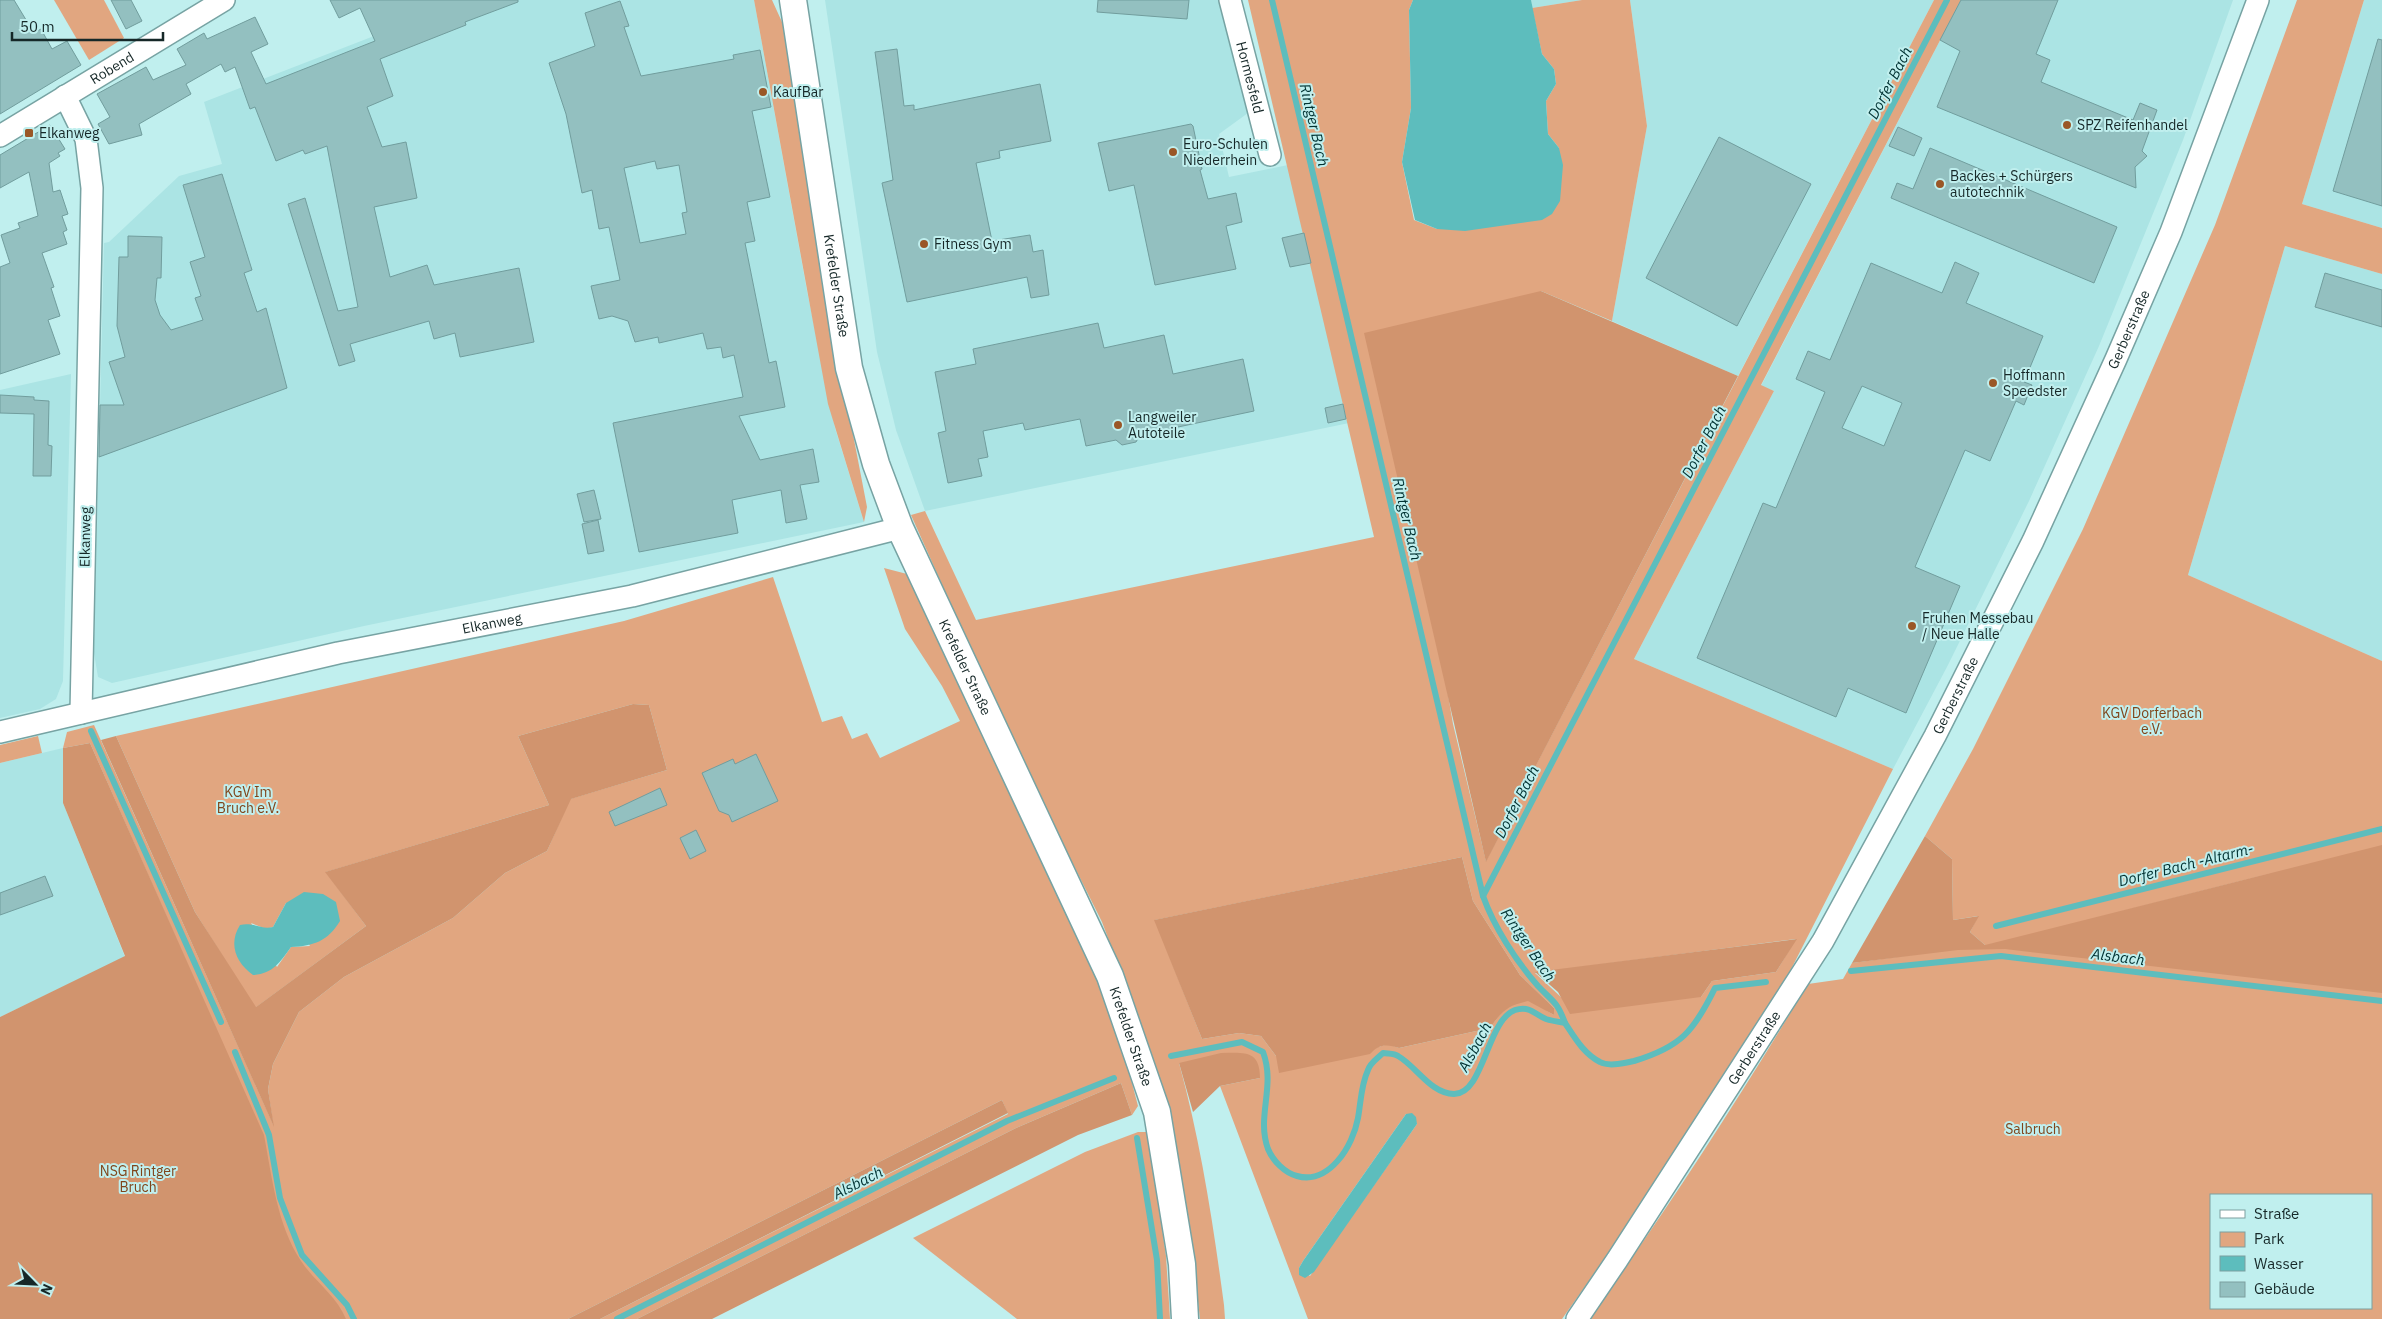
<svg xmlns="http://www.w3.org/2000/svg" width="2382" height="1319" viewBox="0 0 2382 1319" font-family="'IBM Plex Sans',sans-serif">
<rect width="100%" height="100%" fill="#c0efee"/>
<!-- built -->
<g fill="#abe4e4">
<polygon points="467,0 754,0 807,291 835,428 864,522 364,626 112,683 98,677 94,653 104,243 109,242 179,176 222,164 204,102"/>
<polygon points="825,0 1221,0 1248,113 1219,134 1229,177 1288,165 1349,423 925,511 896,430 877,352"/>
<polygon points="1531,0 1582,0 1532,8"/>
<polygon points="1630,0 1934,0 1738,376 1612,321 1647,126"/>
<polygon points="1961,0 2233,0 2183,140 2099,346 2029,501 1948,665 1893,769 1634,659 1774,391 1761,386"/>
<polygon points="2364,0 2382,0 2382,228 2302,204"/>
<polygon points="2285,246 2382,274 2382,661 2188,575"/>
<polygon points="71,374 63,681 56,699 40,709 0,718 0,390"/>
<polygon points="63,748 63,803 125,957 0,1017 0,763"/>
</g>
<!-- green -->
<g fill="#e1a680" fill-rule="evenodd">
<polygon points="54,0 104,0 124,38 89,60"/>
<polygon points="754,0 772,0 787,33 830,315 867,507 864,522 828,404"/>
<path d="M1248 0H1413L1409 10 1411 108 1402 162 1414 220 1437 229 1559 148 1548 134 1546 101 1556 84 1554 69 1542 54 1532 8 1582 0H1630L1647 126 1612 321 1541 291 1446 683 1453 724 1486 861 1934 0H1961L1761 385 1774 391 1634 659 1893 769 1782 987 1620 1237 1562 1319H1308L1220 1086 1260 1078 1179 1063C1201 1143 1213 1223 1224 1305L1225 1319H1200L1188 1214 1174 1139 1151 1053 1102 922 1015 748 911 515 925 511 976 620 1374 537ZM1462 857 1473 901 1520 975 1554 1008V1015C1546 1011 1538 1003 1529 1001 1510 999 1499 1015 1490 1028L1399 1048 1388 1044 1375 1048 1276 1056 1261 1036 1239 1033 1202 1039 1155 920ZM1796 939 1776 972 1712 981 1701 997 1562 998 1535 973ZM1406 1114H1412L1417 1124 1310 1276 1299 1268 1303 1261Z"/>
<path d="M2297 0H2364L2302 204 2382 228V274L2285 246 2188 575 2382 661V1319H1588C1667 1211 1739 1098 1808 984L1843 979 1852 963 1985 945 1970 932 1978 916 1953 920 1952 859 1925 836 1973 749 2083 529 2215 225ZM2276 872 2003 943 1991 944 2002 942ZM2211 1195H2371V1308H2211Z"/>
<path d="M884 568 907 574C993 747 1091 918 1138 1106L1132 1115 1121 1083 1016 1128 637 1319H600L1008 1114 1002 1100 568 1319H0L190 970 90 743 63 748 67 732 94 725 273 1124 268 1089 273 1064 299 1012 344 977 453 918 505 873 547 851 570 799 667 770 649 705 633 704 518 736 549 805 326 872 366 926 255 1008 195 912 116 736 624 621 773 577 822 722 842 716 852 739 867 733 880 758 960 721 942 686 905 629ZM286 903 310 946 291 947 277 967 251 923 266 929 273 927Z"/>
<polygon points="38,736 42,753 0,763 0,745"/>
<polygon points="1138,1132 1148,1132 1166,1256 1170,1319 1017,1319 913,1238 1085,1152"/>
</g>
<!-- forest -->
<g fill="#d1946e">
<polygon points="1541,291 1738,376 1486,862 1364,333"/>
<polygon points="633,704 649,705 667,770 571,799 547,851 505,873 453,918 344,977 299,1012 273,1064 268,1089 274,1127 101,740 116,736 195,912 256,1007 366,926 325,872 549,805 518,736"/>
<path d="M90 743 264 1135C272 1177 277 1225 301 1261 315 1282 336 1295 346 1319H0V1017L125 956 63 803V748Z"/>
<polygon points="1925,836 1952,859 1953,920 1979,916 1970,932 1985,945 2382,845 2382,993 2005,949 1958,950 1852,963"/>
<path d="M1462 857 1473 901 1520 975 1554 1008V1015L1528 1001C1507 1006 1503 1010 1490 1028L1399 1048C1387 1044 1379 1044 1370 1054L1279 1073 1276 1056 1261 1036 1239 1033 1202 1039 1154 920Z"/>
<polygon points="1797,939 1776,972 1712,981 1701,997 1570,1014 1558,992 1535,972"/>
<path d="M1221 1053C1243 1053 1260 1049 1260 1078L1220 1086 1193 1112 1179 1063Z"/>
<polygon points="1121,1083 1132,1115 1078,1135 712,1319 637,1319 1016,1128"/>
<polygon points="1002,1100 1008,1113 600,1319 568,1319"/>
</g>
<!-- water -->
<g fill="#5dbdbd">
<polygon points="1413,0 1531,0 1542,54 1554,69 1556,84 1546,101 1548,134 1559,148 1563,165 1560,201 1552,214 1542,220 1465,231 1437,229 1415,220 1402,162 1411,108 1409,10"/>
<path d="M304 892 323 894 336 902 340 921C328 941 314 946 291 947 280 962 273 974 253 975 236 963 228 944 240 925 254 922 261 930 273 927L286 903Z"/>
<polygon points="1412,1113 1416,1117 1417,1124 1314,1272 1305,1278 1299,1275 1299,1268 1303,1261 1406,1114"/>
</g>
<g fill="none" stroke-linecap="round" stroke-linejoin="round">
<!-- stream -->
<g stroke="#5dbdbd" stroke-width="6">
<path d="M1272 0 1483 896C1494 927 1516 961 1538 986 1553 1002 1557 1001 1565 1023"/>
<polyline points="91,731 221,1022"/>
<polyline points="1483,896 1947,0"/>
<polyline points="1996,926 2382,829"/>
<polyline points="1851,971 2001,956 2382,1001"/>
<polyline points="235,1052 269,1135 280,1198 302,1255 347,1305 354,1319"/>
<path d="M1171 1056 1242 1042 1263 1052C1276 1087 1256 1116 1268 1149 1273 1161 1285 1173 1297 1176 1329 1185 1353 1146 1358 1118 1361 1101 1361 1085 1368 1070 1370 1063 1378 1058 1383 1053 1388 1054 1394 1053 1398 1056 1416 1066 1431 1094 1454 1094 1484 1094 1487 1020 1515 1010 1530 1005 1535 1015 1546 1019 1552 1021 1559 1022 1565 1023 1575 1038 1584 1054 1600 1062 1609 1067 1624 1063 1634 1061 1681 1047 1694 1031 1715 988L1766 982"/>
<polyline points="1137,1138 1157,1260 1160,1319"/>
<polyline points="617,1319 1007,1121 1114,1078"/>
</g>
</g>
<!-- building -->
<g fill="#93c0c0" stroke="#719d9d" fill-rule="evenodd">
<polygon points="0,0 14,0 34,33 41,29 52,49 67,41 81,65 0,114"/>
<polygon points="111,0 131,0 142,21 126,29"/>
<polygon points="330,0 518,0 518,2 465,22 466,25 380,59 393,96 367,107 382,147 406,142 417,198 374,207 390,277 427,265 434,285 519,268 534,342 460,357 455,333 434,339 429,321 350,344 355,361 339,366 288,204 305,198 338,311 358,307 327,146 305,154 303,150 276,161 255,107 250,109 235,67 225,72 221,64 186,84 191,94 139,124 142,135 109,144 98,124 110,117 97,94 146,67 153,80 186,65 177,49 204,33 207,39 255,17 268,44 251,52 266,84 375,41 360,8 339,18"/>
<polygon points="1098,0 1189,0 1187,19 1097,12"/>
<polygon points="1961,0 2058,0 2036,54 2050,60 2041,82 2133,120 2140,103 2157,110 2142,151 2147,156 2135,167 2136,188 1937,107 1960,51 1940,40"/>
<path d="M620 1 629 26 624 27 641 76 734 59 733 55 760 50 771 107 752 111 770 197 747 202 755 241 745 243 769 363 776 361 785 407 739 416 760 460 813 449 819 482 800 485 807 519 786 523 781 490 732 500 738 533 639 552 613 423 743 397 734 355 723 358 721 347 707 349 703 333 659 343 658 337 635 342 628 321 612 316 599 319 591 286 620 280 609 227 599 229 592 190 582 193 566 114 549 63 595 46 585 13ZM655 161 657 169 679 165 687 212 682 213 686 234 640 243 624 168Z"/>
<polygon points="2378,39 2382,40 2382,206 2333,191"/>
<polygon points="897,49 904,106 914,105 914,110 1040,84 1051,141 999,151 1000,158 976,163 992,241 1030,235 1033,252 1043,250 1049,295 1031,298 1027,277 907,302 882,183 893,180 875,52"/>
<polygon points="1191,124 1193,126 1202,169 1200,170 1208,199 1236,193 1242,222 1226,226 1236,269 1155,285 1134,185 1109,191 1098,143"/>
<polygon points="50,125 65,149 58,153 60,156 49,163 53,192 60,190 68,214 62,216 67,230 63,232 67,244 42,253 54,287 51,288 60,316 48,320 60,354 0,374 0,267 10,263 1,235 20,228 18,223 38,216 29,172 0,188 0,155"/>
<polygon points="1898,127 1922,138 1914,156 1889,146"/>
<polygon points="1719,137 1811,184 1737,326 1646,278"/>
<polygon points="1930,148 2117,227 2094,283 1891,198 1897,183 1913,189"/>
<polygon points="222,174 252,270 244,273 257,312 266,308 287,388 99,457 100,405 124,405 109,362 125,357 117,326 119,257 128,257 128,236 162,237 161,278 157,278 155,300 160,315 171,330 203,320 195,298 201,296 190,262 205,257 183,185"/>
<polygon points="1304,233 1311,263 1290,267 1282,238"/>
<path d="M1955 262 1979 273 1966 303 2043 336 2024 382 2032 385 2024 405 2016 401 1990 461 1965 450 1915 567 1960 586 1906 713 1848 688 1836 717 1697 658 1763 503 1776 508 1825 392 1796 379 1808 351 1830 360 1871 263 1942 293ZM1862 386 1902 403 1884 446 1842 428Z"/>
<polygon points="2325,273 2382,290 2382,327 2315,307"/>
<polygon points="1098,323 1104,348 1164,335 1173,374 1243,359 1254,411 1140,435 1136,442 1122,445 1116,440 1086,446 1080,419 1025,430 1023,423 983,431 988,457 978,459 982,476 948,483 938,433 946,431 935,372 976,364 973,349"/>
<polygon points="0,395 34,397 34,400 49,401 48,445 52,446 51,476 33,476 34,414 0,413"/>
<polygon points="1343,404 1346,419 1328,423 1325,408"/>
<polygon points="594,490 601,519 584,522 577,494"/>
<polygon points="598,520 604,551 588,554 582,524"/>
<polygon points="756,754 778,801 732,822 729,815 719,811 702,773 733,759 735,764"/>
<polygon points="660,788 667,805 615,826 609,812"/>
<polygon points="696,830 706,851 690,859 680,838"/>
<polygon points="45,876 53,896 0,915 0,893"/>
</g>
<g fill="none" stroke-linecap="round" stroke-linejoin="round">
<!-- minor casing -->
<g stroke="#77a3a3" stroke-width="24">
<g id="minor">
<path id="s1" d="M1230 0 1270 155"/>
<polyline points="65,96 86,139 92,188 81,713"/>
<path id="s2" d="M0 136 224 0"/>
<path id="s3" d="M0 732 338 653 632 596 900 528"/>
<path id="s4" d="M1577 1319 1617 1260 1823 941 1935 736 2033 541 2116 359 2171 232 2258 0"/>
</g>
</g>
<!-- major casing -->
<g stroke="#77a3a3" stroke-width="29">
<g id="major">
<path id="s5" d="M793 0 849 368 876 464 900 528 1110 976 1157 1112 1182 1264 1185 1319"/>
</g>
</g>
<!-- minor -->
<use href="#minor" stroke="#fff" stroke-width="21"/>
<!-- major -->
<use href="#major" stroke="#fff" stroke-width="26"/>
</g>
<!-- markers -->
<g fill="#9a5727" stroke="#c0efee" stroke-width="2">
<circle cx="763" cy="92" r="5"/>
<circle cx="2067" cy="125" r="5"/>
<rect x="24" y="128" width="10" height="10" rx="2.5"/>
<circle cx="1173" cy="152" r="5"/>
<circle cx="1940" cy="184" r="5"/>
<circle cx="924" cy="244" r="5"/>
<circle cx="1993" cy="383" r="5"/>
<circle cx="1118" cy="425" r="5"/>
<circle cx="1912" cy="626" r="5"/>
</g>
<g text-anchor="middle" stroke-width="4" stroke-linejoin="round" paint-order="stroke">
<!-- street labels -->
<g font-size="14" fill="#162828" stroke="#c0efee">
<text dy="5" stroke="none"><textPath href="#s2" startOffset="131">Robend</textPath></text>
<text dy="5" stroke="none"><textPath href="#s1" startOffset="80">Hormesfeld</textPath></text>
<text dy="5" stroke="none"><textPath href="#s5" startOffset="289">Krefelder Straße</textPath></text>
<text dy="5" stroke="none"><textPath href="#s4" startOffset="1135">Gerberstraße</textPath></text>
<text transform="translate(85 537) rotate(-89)" y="5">Elkanweg</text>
<text dy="5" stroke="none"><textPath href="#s3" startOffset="504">Elkanweg</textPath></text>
<text dy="5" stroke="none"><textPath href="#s5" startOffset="694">Krefelder Straße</textPath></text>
<text dy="5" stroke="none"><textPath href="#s4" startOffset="730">Gerberstraße</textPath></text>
<text dy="5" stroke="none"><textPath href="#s5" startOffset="1099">Krefelder Straße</textPath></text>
<text dy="5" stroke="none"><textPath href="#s4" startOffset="324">Gerberstraße</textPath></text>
</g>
<!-- poi labels -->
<g font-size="14" fill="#162828" stroke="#c0efee" text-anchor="start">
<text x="773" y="97">KaufBar</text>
<text x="2077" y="130">SPZ Reifenhandel</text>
<text x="39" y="138">Elkanweg</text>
<text x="1183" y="149">Euro-Schulen<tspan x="1183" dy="16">Niederrhein</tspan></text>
<text x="1950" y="181">Backes + Schürgers<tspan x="1950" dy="16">autotechnik</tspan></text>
<text x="934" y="249">Fitness Gym</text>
<text x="2003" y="380">Hoffmann<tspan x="2003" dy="16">Speedster</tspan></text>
<text x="1128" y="422">Langweiler<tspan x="1128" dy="16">Autoteile</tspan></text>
<text x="1922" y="623">Fruhen Messebau<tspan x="1922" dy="16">/ Neue Halle</tspan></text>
</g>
<!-- park labels -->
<g font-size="14" fill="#7f451b" stroke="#c0efee">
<text x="2152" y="718">KGV Dorferbach<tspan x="2152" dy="16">e.V.</tspan></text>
<text x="248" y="797">KGV Im<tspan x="248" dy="16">Bruch e.V.</tspan></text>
<text x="2033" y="1134">Salbruch</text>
<text x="138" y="1176">NSG Rintger<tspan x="138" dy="16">Bruch</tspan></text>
</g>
<!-- water labels -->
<g font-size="15" font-style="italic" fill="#013232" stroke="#c0efee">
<text transform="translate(1890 83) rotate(-63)" y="5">Dorfer Bach</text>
<text transform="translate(1314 125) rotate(77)" y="5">Rintger Bach</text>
<text transform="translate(1704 442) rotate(-63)" y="5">Dorfer Bach</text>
<text transform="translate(1407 519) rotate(77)" y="5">Rintger Bach</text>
<text transform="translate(1517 802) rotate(-63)" y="5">Dorfer Bach</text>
<text transform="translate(2186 865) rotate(-14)" y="5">Dorfer Bach -Altarm-</text>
<text transform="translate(1528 945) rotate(56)" y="5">Rintger Bach</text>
<text transform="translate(2118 957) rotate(7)" y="5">Alsbach</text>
<text transform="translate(1475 1047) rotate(-62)" y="5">Alsbach</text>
<text transform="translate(858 1183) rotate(-27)" y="5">Alsbach</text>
</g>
</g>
<!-- legend -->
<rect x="2210" y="1194" width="162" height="115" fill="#c0efee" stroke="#7c9f9f"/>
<rect x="2220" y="1210" width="25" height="8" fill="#ffffff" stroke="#7c9f9f"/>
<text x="2254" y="1219" font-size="15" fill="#162828">Straße</text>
<rect x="2220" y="1232" width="25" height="15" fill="#e1a680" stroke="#7c9f9f"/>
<text x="2254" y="1244" font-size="15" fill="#162828">Park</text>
<rect x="2220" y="1256" width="25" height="15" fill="#5dbdbd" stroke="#7c9f9f"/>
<text x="2254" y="1269" font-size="15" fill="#162828">Wasser</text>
<rect x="2220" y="1282" width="25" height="15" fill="#93c0c0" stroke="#7c9f9f"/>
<text x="2254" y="1294" font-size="15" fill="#162828">Gebäude</text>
<!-- north arrow -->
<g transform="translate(35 1284) rotate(114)" stroke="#c0efee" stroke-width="4" paint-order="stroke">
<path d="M0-4L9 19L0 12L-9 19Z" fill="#162828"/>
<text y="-8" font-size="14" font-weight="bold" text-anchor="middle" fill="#162828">N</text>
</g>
<!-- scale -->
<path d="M12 32v8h151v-8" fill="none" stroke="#162828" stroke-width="2.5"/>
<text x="20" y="32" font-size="15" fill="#162828" stroke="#c0efee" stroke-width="4" paint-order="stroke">50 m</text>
</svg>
